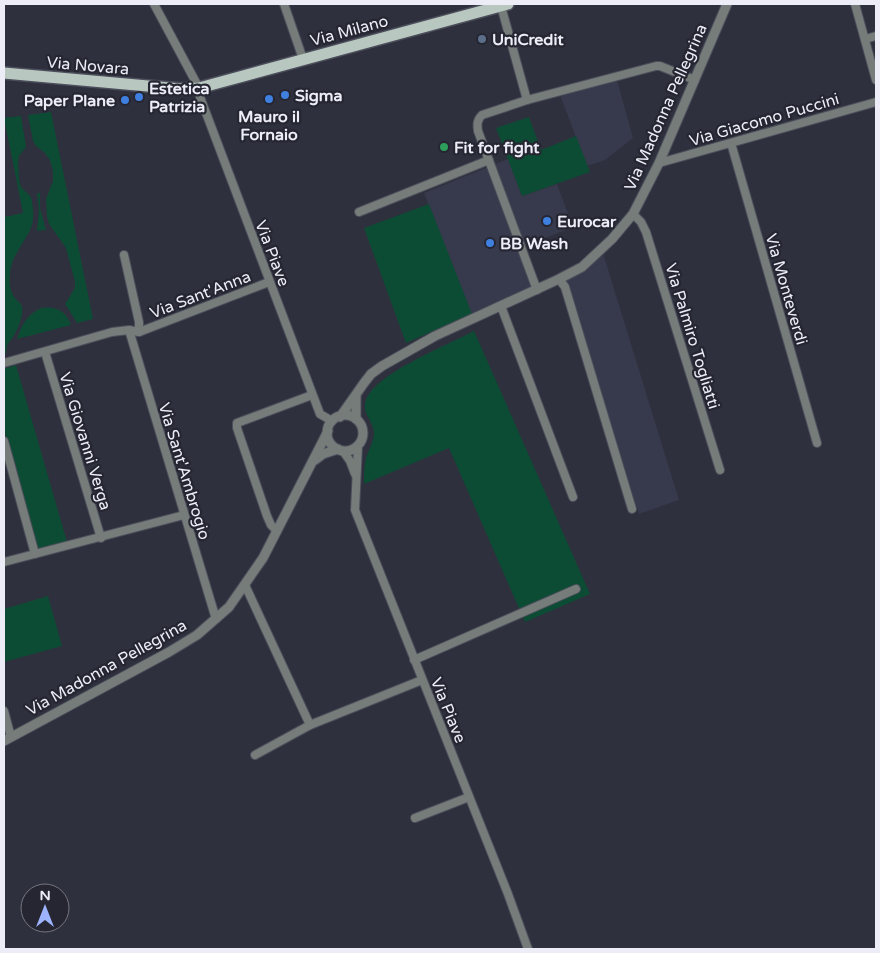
<svg xmlns="http://www.w3.org/2000/svg" width="880" height="953" viewBox="0 0 880 953" font-family="'Varela Round',sans-serif">
<rect width="100%" height="100%" fill="#2e303d"/>
<!-- built -->
<g fill="#37394c">
<polygon points="617,80 633,138 605,160 587,166 560,95"/>
<polygon points="508,159 522,196 557,184 573,227 523,247 538,287 473,317 424,193"/>
<polygon points="603,253 679,500 639,514 567,286 563,280"/>
</g>
<!-- green -->
<g fill="#0d4c34">
<polygon points="51,112 93,319 77,323 65,304 75,288 75,282 66,248 49,224 47,216 46,199 53,181 53,172 50,160 44,152 36,146 33,141 28,115"/>
<path d="M21 116 26 147 19 156 18 162 19 180 21 187 31 197C33 207 35 218 31 228 24 244 10 257 10 276 9 282 10 290 13 295 15 300 21 302 22 307 24 319 14 338 7 345L6 353 4 355V217L23 213 4 118Z"/>
<polygon points="529,117 541,150 576,136 590,172 522,196 496,128"/>
<polygon points="37,193 40,193 40,208 46,230 37,231 39,210"/>
<polygon points="429,204 472,314 406,343 364,228"/>
<path d="M41 308C56 306 66 311 71 325L17 339C21 325 28 314 41 308Z"/>
<path d="M474 331 590 594 525 622 449 448 364 484C364 476 364 466 366 458 369 449 374 442 374 432 373 421 361 412 366 400 376 373 448 345 474 331Z"/>
<polygon points="16,365 67,542 36,550 4,430 4,369"/>
<polygon points="48,596 62,646 4,662 4,609"/>
</g>
<g fill="none" stroke-linecap="round" stroke-linejoin="round">
<!-- minor casing -->
<g stroke="#4c4e5b" stroke-width="10">
<g id="minor">
<polyline points="154,4 199,88 200,97 320,414 332,421"/>
<polyline points="284,4 303,59"/>
<polyline points="855,4 876,80"/>
<polyline points="501,6 527,100"/>
<polyline points="865,39 876,36"/>
<polyline points="731,143 817,443"/>
<polyline points="659,163 876,102"/>
<polyline points="359,212 489,160"/>
<polyline points="633,214 641,222 646,232 720,470"/>
<polyline points="124,255 139,322 139,332"/>
<polyline points="559,279 565,287 632,509"/>
<path d="M537 290 478 131C477 124 477 120 482 115L527 100 656 66H660L695 80"/>
<polyline points="501,306 573,497"/>
<polyline points="129,330 216,619"/>
<polyline points="45,352 101,538"/>
<polyline points="4,363 112,332 129,330 139,332 269,282"/>
<polyline points="4,441 35,554"/>
<polyline points="358,446 355,510 508,894 528,949"/>
<polyline points="343,451 350,461 355,474"/>
<polyline points="277,531 271,525 267,516 237,428 237,423 312,395"/>
<polyline points="4,562 184,515"/>
<polyline points="245,585 310,725"/>
<polyline points="414,660 576,589"/>
<polyline points="4,711 11,737"/>
<polyline points="255,755 310,725 422,680"/>
<polyline points="415,818 469,797"/>
</g>
</g>
<!-- tertiary casing -->
<g stroke="#4c4e5b" stroke-width="11">
<g id="tertiary">
<circle cx="345" cy="433" r="18"/>
<polyline points="340,417 364,383 371,374 382,366 435,336 559,279 582,267 612,239 633,214 659,163 727,4"/>
<polyline points="356,419 356,395"/>
<polyline points="315,460 323,454 338,449"/>
<polyline points="4,741 169,652 197,635 229,607 263,558 328,431"/>
</g>
</g>
<!-- primary casing -->
<g stroke="#4c4e5b" stroke-width="14">
<polyline id="primary" points="4,73 181,89 199,88 508,4"/>
</g>
<!-- minor -->
<use href="#minor" stroke="#757c79" stroke-width="8"/>
<!-- tertiary -->
<use href="#tertiary" stroke="#757c79" stroke-width="9"/>
<!-- primary -->
<use href="#primary" stroke="#b8c8c0" stroke-width="11"/>
</g>
<!-- markers -->
<circle fill="#5c6f8a" stroke="#252632" stroke-width="2" cx="482" cy="39" r="5"/>
<g fill="#3f7fe0" stroke="#252632" stroke-width="2">
<circle cx="285" cy="95" r="5"/>
<circle cx="139" cy="97" r="5"/>
<circle cx="269" cy="99" r="5"/>
<circle cx="125" cy="100" r="5"/>
<circle cx="547" cy="221" r="5"/>
<circle cx="490" cy="243" r="5"/>
</g>
<circle fill="#2e9e5b" stroke="#252632" stroke-width="2" cx="444" cy="147" r="5"/>
<g text-anchor="middle" stroke-width="4.5" stroke-linejoin="round" paint-order="stroke">
<!-- street labels -->
<g font-size="16" fill="#ecedf6" stroke="#252632">
<text transform="translate(349 30) rotate(-15)" y="6">Via Milano</text>
<text transform="translate(88 65) rotate(5)" y="6">Via Novara</text>
<text transform="translate(665 107) rotate(-66)" y="6">Via Madonna Pellegrina</text>
<text transform="translate(764 119) rotate(-16)" y="6">Via Giacomo Puccini</text>
<text transform="translate(273 253) rotate(69)" y="6">Via Piave</text>
<text transform="translate(787 289) rotate(74)" y="6">Via Monteverdi</text>
<text transform="translate(200 294) rotate(-21)" y="6">Via Sant'Anna</text>
<text transform="translate(693 336) rotate(73)" y="6">Via Palmiro Togliatti</text>
<text transform="translate(86 441) rotate(73)" y="6">Via Giovanni Verga</text>
<text transform="translate(185 471) rotate(73)" y="6">Via Sant'Ambrogio</text>
<text transform="translate(106 667) rotate(-29)" y="6">Via Madonna Pellegrina</text>
<text transform="translate(449 710) rotate(68)" y="6">Via Piave</text>
</g>
<!-- poi labels -->
<g font-size="16" font-weight="bold" fill="#ecedf6" stroke="#252632" text-anchor="start">
<text x="492" y="45">UniCredit</text>
<text x="149" y="94">Estetica<tspan x="149" dy="18">Patrizia</tspan></text>
<text x="295" y="101">Sigma</text>
<text x="115" y="106" text-anchor="end">Paper Plane</text>
<text x="269" y="122" text-anchor="middle">Mauro il<tspan x="269" dy="18">Fornaio</tspan></text>
<text x="454" y="153">Fit for fight</text>
<text x="557" y="227">Eurocar</text>
<text x="500" y="249">BB Wash</text>
</g>
</g>
<!-- border -->
<rect width="880" height="953" fill="none" stroke="#ecedf6" stroke-width="10"/>
<!-- north arrow -->
<g transform="translate(45 908)"><circle r="24" fill="#252632" stroke="#757680"/>
<path d="M0-4L9 19L0 12L-9 19Z" fill="#9eb3fd"/>
<text y="-8" font-size="14" font-weight="bold" text-anchor="middle" fill="#ecedf6">N</text>
</g>
</svg>
